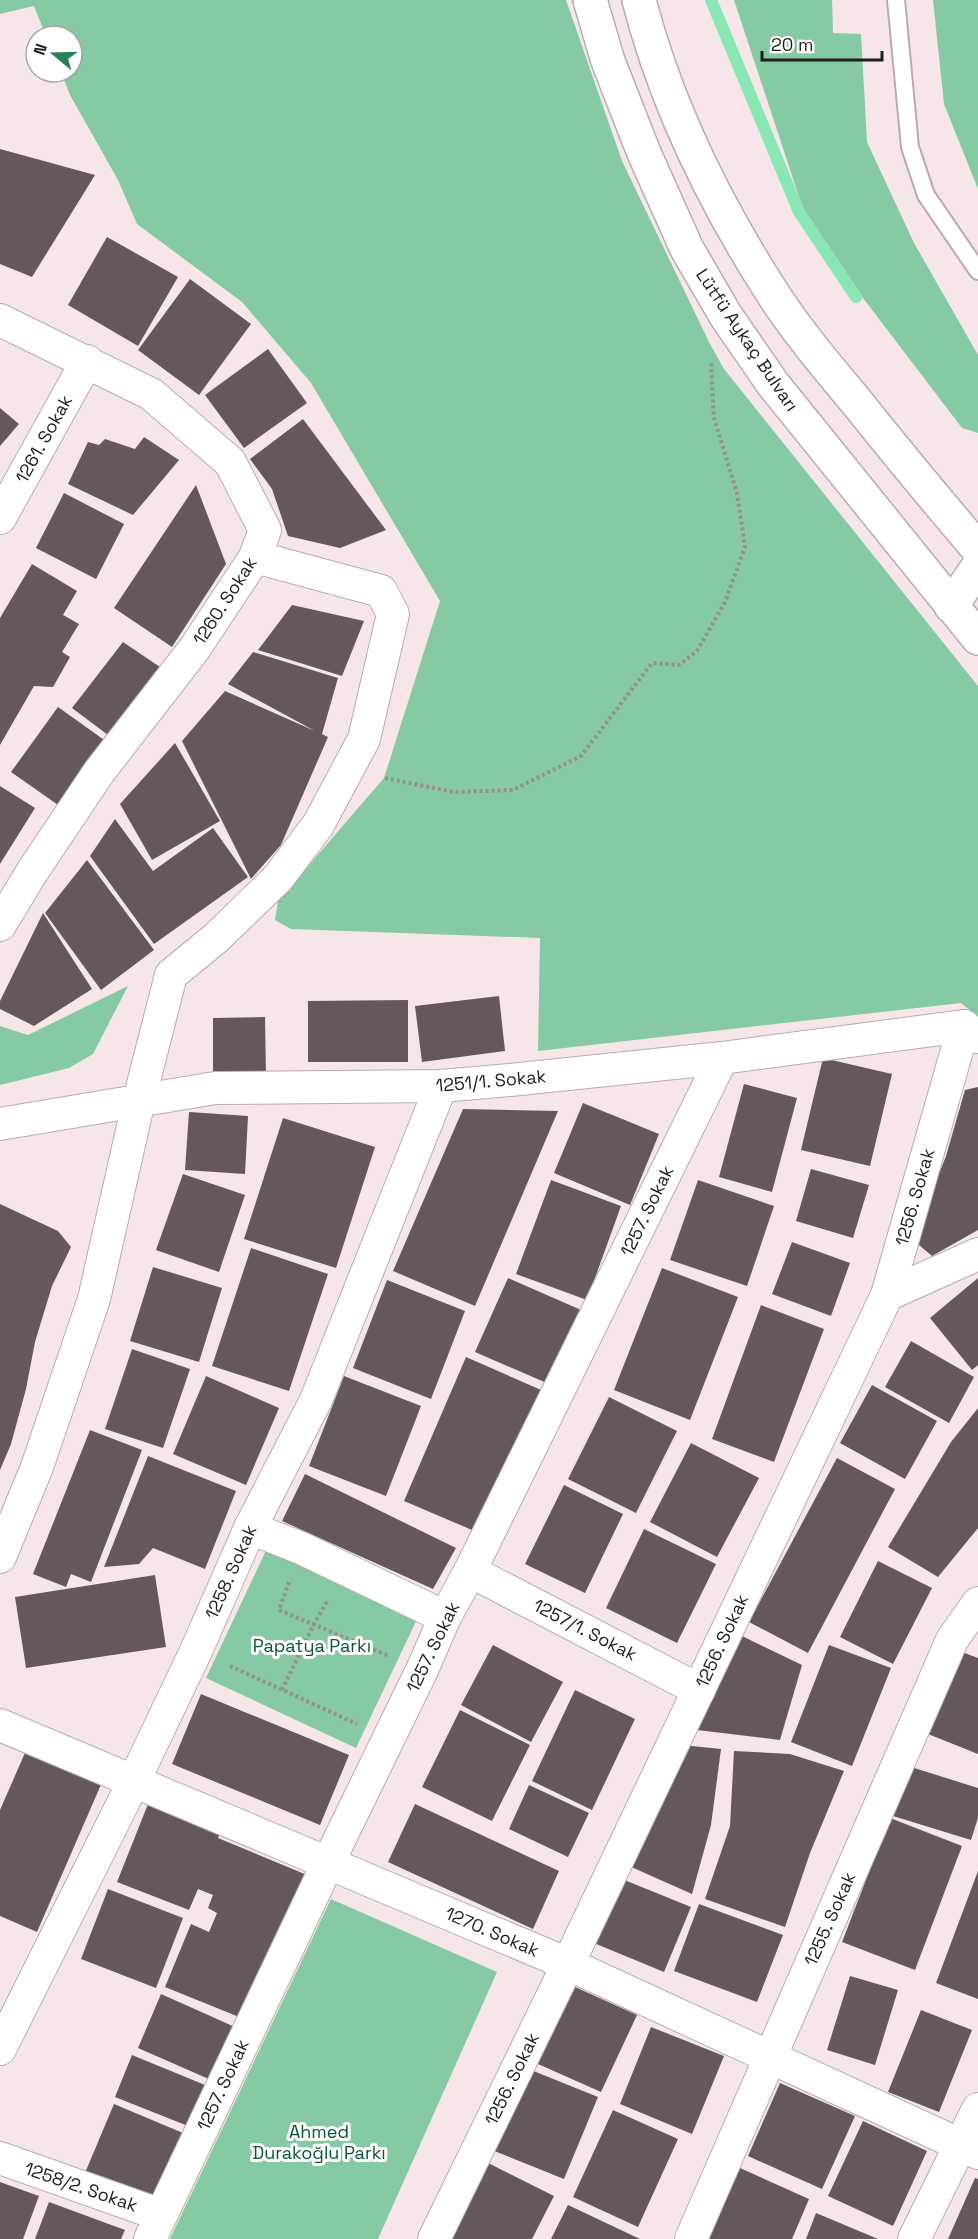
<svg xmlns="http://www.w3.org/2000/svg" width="978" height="2239" viewBox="0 0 978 2239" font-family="'Space Grotesk',sans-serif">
<rect width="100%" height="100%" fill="#f6e6ea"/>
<!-- green -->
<g fill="#85caa3">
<polygon points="0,0 566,0 622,161 709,342 724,369 978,686 978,1017 961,1003 538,1051 540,938 291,929 275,920 278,901 384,778 440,601 311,383 242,302 137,224 118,180 70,95 61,72 72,72 72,36 46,36 34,6 0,14"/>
<polygon points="734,0 832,0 833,33 861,34 867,142 914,243 978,355 978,433 962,428 809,227"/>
<polygon points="933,0 978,0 978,189 944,104"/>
<polygon points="128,986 93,1054 69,1068 0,1085 0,1026 28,1035"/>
<polygon points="269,1544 419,1615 356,1748 206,1678"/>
<polygon points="331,1899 497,1972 378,2239 170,2239"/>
</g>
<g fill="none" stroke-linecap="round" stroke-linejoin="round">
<!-- stream -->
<polyline stroke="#88e7b3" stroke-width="12" points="711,0 799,212 856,297"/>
</g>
<!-- building -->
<g fill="#65585c">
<polygon points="0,149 95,175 32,277 0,264"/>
<polygon points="107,237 178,277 138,346 68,305"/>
<polygon points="190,279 251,324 199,395 138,350"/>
<polygon points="268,349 307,403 244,448 205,395"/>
<polygon points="0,408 19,424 0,446"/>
<polygon points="303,419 386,530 340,548 288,536 272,489 250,459"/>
<polygon points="144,437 179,460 133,515 68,484 88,442 99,445 105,439 135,449"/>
<polygon points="196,485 226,564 172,647 114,608"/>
<polygon points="64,493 124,524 96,579 36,548"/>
<polygon points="32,564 77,591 63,615 79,624 62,652 70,657 53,687 34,686 0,745 0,618"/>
<polygon points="292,605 364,621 342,676 258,650"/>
<polygon points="123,642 166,671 112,738 72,708"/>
<polygon points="253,652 338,678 322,734 328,737 281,845 251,879 182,741 225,691 315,731 228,684"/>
<polygon points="58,707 107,742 61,807 11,772"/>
<polygon points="175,743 220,821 152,860 120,804"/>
<polygon points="0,786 35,808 0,864"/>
<polygon points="115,819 153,871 213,828 248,877 154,944 90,856"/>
<polygon points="87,860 154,950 101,990 45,913"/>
<polygon points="43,913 92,989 34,1026 0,1009 0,1001"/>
<polygon points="499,996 505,1051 422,1062 415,1006"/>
<polygon points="408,1000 408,1062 308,1062 308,1001"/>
<polygon points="265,1017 266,1076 213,1077 213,1018"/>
<polygon points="823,1058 892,1074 870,1166 801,1150"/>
<polygon points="744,1084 797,1098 772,1192 719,1177"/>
<polygon points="978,1087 978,1230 932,1256 913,1240 946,1156 965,1090"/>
<polygon points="583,1103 659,1134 630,1205 554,1173"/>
<polygon points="463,1109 558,1111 475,1306 393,1271"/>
<polygon points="189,1112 248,1116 245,1174 185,1170"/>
<polygon points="283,1118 375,1147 336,1268 244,1239"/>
<polygon points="811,1169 869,1185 853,1238 796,1221"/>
<polygon points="183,1174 245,1195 219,1272 156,1250"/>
<polygon points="551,1180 621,1206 587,1300 516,1274"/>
<polygon points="698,1180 774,1206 747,1286 670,1260"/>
<polygon points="0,1204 58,1231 71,1247 52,1286 35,1342 26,1389 11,1444 0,1470"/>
<polygon points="792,1242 850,1263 831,1316 772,1294"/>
<polygon points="251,1248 328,1274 289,1391 212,1366"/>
<polygon points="153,1267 222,1288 199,1362 130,1341"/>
<polygon points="662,1268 738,1297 690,1420 614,1390"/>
<polygon points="508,1278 581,1310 549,1384 475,1352"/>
<polygon points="978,1278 978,1365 972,1370 930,1318"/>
<polygon points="387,1280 465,1311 431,1399 353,1368"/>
<polygon points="761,1305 824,1329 774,1462 712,1439"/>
<polygon points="911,1341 974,1377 949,1423 885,1387"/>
<polygon points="132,1349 190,1369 163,1448 105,1429"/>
<polygon points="466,1357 541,1390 479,1533 404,1501"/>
<polygon points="206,1376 279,1408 246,1485 173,1454"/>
<polygon points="344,1376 421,1406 386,1496 309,1466"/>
<polygon points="872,1385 937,1421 905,1479 840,1443"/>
<polygon points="609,1397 677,1431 636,1513 568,1479"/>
<polygon points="978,1408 978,1528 938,1577 888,1547 951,1442"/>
<polygon points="90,1430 142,1450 91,1582 71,1574 66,1587 33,1574"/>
<polygon points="691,1443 759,1478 717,1557 650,1522"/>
<polygon points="148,1456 236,1491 205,1569 153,1548 139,1564 104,1567"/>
<polygon points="837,1458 895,1489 808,1653 749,1622"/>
<polygon points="305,1474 456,1548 433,1589 282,1521"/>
<polygon points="564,1485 623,1514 585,1593 525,1564"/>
<polygon points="644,1529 716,1564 677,1643 606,1608"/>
<polygon points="878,1561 932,1588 893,1664 840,1637"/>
<polygon points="155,1575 166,1647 26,1668 15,1597"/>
<polygon points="742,1636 802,1665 780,1740 697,1730"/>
<polygon points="493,1645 563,1682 531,1742 461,1705"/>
<polygon points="829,1645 891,1668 852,1766 791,1742"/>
<polygon points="962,1652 978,1658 978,1754 928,1734"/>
<polygon points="575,1690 635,1719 592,1810 532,1781"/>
<polygon points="201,1694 349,1755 320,1825 172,1764"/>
<polygon points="460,1710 530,1745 492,1821 422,1787"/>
<polygon points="682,1745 721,1749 711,1825 692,1894 629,1866"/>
<polygon points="28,1746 103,1780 37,1932 0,1916 0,1810"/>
<polygon points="734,1751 790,1754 844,1771 810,1853 785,1927 705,1899 730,1826"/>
<polygon points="908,1766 978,1788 978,1818 971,1840 893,1816"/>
<polygon points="529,1785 589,1813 568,1857 509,1829"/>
<polygon points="150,1799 222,1827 218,1838 307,1875 244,2019 165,1987 191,1924 209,1932 217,1913 208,1908 213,1895 198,1889 189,1910 117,1882"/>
<polygon points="415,1804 559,1871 533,1929 388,1862"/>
<polygon points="890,1818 962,1846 915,1970 842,1942"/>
<polygon points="978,1871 978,1999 936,1983"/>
<polygon points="617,1877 691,1907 664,1972 589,1941"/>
<polygon points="108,1889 183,1918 156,1988 81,1959"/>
<polygon points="699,1904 783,1935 757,2002 674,1971"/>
<polygon points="850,1976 898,1990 875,2065 827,2050"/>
<polygon points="564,1982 637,2015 601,2092 529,2060"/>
<polygon points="161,1994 235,2027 211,2080 138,2048"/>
<polygon points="921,2010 972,2030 939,2112 888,2092"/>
<polygon points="651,2027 724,2056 692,2134 620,2104"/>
<polygon points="132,2055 205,2085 188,2126 115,2097"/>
<polygon points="526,2068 598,2097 564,2179 492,2150"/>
<polygon points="780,2083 855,2116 822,2189 748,2156"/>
<polygon points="114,2104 183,2133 151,2209 82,2180"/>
<polygon points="613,2110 678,2139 638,2227 573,2197"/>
<polygon points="863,2121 927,2151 893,2226 828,2196"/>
<polygon points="486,2162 554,2196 532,2239 448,2239"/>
<polygon points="740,2168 809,2199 792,2239 709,2239"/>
<polygon points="975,2178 978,2179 978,2239 948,2239"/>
<polygon points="0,2182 39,2196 23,2239 0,2239"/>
<polygon points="49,2202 125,2230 121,2239 35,2239"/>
<polygon points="568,2205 640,2239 551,2239"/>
<polygon points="816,2213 878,2239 806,2239"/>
</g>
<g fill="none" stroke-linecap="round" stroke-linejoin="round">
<!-- lane casing -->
<g stroke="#baabaf" stroke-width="20">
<polyline id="lane" points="896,0 910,147 926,195 978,271"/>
</g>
<!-- street casing -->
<g stroke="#baabaf" stroke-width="34">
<g id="street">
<polyline points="0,320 151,394 230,462 265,530 255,557 195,648 99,772 32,872 0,925"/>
<polyline points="0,518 87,361"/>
<polyline points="0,1124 215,1088 441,1086 510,1080 722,1058 964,1026 977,1037"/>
<polyline points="887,1295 978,1254"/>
<polyline points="250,1528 301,1548 445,1617"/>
<polyline points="0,1557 37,1467 94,1299 139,1100 171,975 216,938 278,878 318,825 364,739 393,614 381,591 255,557"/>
<polyline points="470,1571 699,1690"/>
<polyline points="0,1725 568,1964 978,2153"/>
<polyline points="0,2049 134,1781 196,1651 250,1528 316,1400 441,1086"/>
<polyline points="0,2158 161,2215"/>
<polyline points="150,2239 328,1863 422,1670 445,1617 470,1571 722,1058"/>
<polyline points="434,2239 568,1964 887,1295 964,1026"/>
<polyline points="691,2239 952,1640 978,1603"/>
<polyline points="914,2239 978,2109"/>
</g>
</g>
<!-- primary casing -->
<g stroke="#baabaf" stroke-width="36">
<g id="primary">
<polyline points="590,0 608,61 644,153 687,249 726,316 773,384 978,638"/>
<path d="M639 0C666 105 716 206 775 297 800 335 830 370 859 405 898 454 938 502 978 549"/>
<polyline points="951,606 978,567"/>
</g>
</g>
<!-- path -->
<g stroke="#998e91" stroke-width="4" stroke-dasharray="3 3" stroke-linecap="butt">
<polyline points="385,778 454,792 513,790 581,756 652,663 679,665 697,651 725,602 745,547 737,493 714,418 711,362"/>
<polyline points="289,1582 279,1610 389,1656"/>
<polyline points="230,1666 357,1724"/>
<polyline points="282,1690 314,1624 328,1600"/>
</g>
<!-- lane -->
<use href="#lane" stroke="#fff" stroke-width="16"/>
<!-- street -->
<use href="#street" stroke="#fff" stroke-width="32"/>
<!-- primary -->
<use href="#primary" stroke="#fff" stroke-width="33"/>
</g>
<g text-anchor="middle" stroke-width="6" stroke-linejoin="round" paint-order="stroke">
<!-- street labels -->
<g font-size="18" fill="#221d1e" stroke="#fff">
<text transform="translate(747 340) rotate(56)" y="6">Lütfü Aykaç Bulvarı</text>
<text transform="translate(44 439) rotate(-61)" y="6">1261. Sokak</text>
<text transform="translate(225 601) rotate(-57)" y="6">1260. Sokak</text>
<text transform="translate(491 1081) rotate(-5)" y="6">1251/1. Sokak</text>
<text transform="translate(915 1197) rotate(-74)" y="6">1256. Sokak</text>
<text transform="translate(647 1211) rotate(-64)" y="6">1257. Sokak</text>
<text transform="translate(231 1572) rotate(-66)" y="6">1258. Sokak</text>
<text transform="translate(585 1630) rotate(27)" y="6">1257/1. Sokak</text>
<text transform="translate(722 1641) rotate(-65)" y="6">1256. Sokak</text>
<text transform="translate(433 1647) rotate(-64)" y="6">1257. Sokak</text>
<text transform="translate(830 1919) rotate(-66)" y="6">1255. Sokak</text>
<text transform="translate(492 1932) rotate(23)" y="6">1270. Sokak</text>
<text transform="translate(512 2079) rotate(-64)" y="6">1256. Sokak</text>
<text transform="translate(223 2085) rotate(-65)" y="6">1257. Sokak</text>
<text transform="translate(81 2187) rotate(19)" y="6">1258/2. Sokak</text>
</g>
<!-- park labels -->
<g font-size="18" fill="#085535" stroke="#fff">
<text x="312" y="1652">Papatya Parkı</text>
<text x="319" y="2138">Ahmed<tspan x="319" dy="21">Durakoğlu Parkı</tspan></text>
</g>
</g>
<!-- north arrow -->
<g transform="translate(54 54) rotate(289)"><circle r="28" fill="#ffffff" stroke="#a7a5a5" stroke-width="1.5"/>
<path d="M0-4.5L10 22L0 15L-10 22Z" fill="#288258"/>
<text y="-9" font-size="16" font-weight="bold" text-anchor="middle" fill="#221d1e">N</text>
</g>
<!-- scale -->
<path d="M762 51v9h120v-9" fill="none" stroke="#221d1e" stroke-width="3"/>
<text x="771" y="51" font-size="18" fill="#221d1e" stroke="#ffffff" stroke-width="4.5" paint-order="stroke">20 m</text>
</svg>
